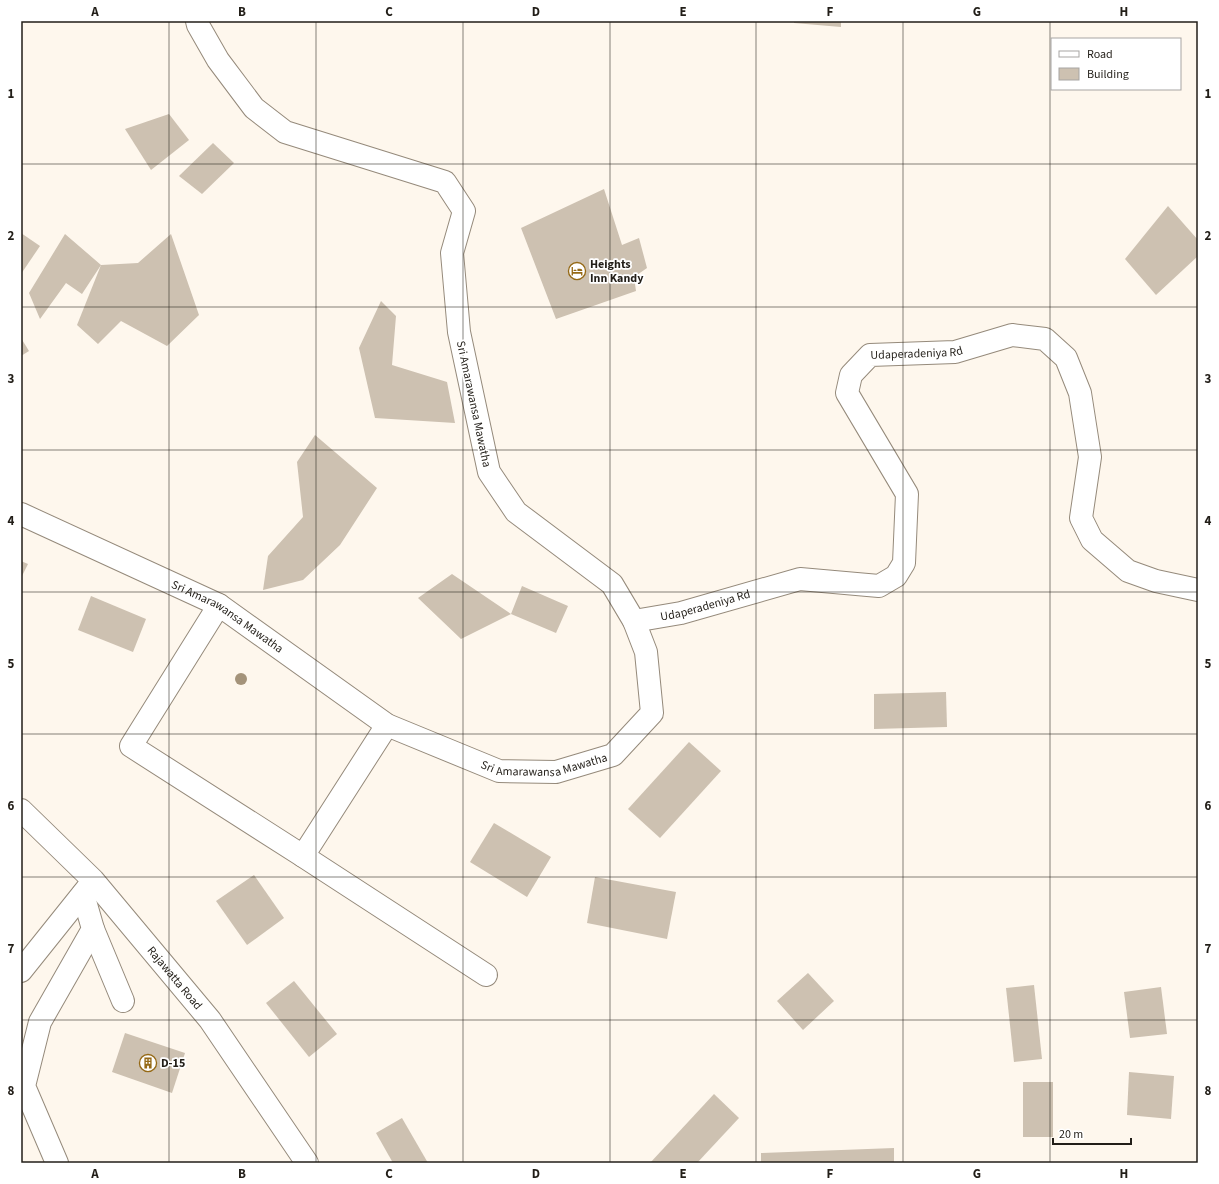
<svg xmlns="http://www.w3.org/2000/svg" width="1219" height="1184" viewBox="0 0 1219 1184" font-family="'Source Sans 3',sans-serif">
<rect width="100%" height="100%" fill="#fef7ed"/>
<!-- building -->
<g fill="#cdc1b1">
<polygon points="794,21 841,21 841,27 794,23"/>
<polygon points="169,114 189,140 151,170 125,129"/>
<polygon points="213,143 234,163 202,194 179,176"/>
<polygon points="604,189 622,245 639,238 647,268 634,277 636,291 556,319 521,228"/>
<polygon points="1168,206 1198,240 1198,256 1156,295 1125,259"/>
<polygon points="21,233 40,246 21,274"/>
<polygon points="65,234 101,265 138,263 171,234 199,315 167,346 121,321 98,344 77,325 101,265 82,294 66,283 40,319 29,293"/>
<polygon points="381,301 396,316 392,365 447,382 455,423 375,418 359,348"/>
<polygon points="21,338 29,351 21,356"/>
<polygon points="315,435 377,488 340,545 303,580 263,590 268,556 303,517 297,462"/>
<polygon points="21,561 28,564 21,578"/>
<polygon points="452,574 511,614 522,586 568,606 556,633 511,614 461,639 418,598"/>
<polygon points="91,596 146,619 133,652 78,630"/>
<polygon points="946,692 947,727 874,729 874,694"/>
<polygon points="689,742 721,771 660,838 628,809"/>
<polygon points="494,823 551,857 527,897 470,862"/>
<polygon points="254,875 284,918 247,945 216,901"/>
<polygon points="595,877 676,892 667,939 587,923"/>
<polygon points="808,973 834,1001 803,1030 777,1001"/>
<polygon points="294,981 337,1034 309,1057 266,1003"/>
<polygon points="1034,985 1042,1059 1014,1062 1006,988"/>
<polygon points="1161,987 1167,1034 1130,1038 1124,992"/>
<polygon points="125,1033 185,1053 172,1093 112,1072"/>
<polygon points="1129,1072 1174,1076 1171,1119 1127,1115"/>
<rect x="1023" y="1082" width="30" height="55"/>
<polygon points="714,1094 739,1118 697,1163 650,1163"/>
<polygon points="402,1118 428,1163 393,1163 376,1133"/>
<polygon points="894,1148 894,1163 761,1163 761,1153"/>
</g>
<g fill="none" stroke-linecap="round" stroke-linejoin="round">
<!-- minor casing -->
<g stroke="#958a7b" stroke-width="24">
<g id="minor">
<path id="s1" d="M21 514 219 605 387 725 499 771 556 772 613 755 652 713 646 652 634 621 612 584 516 512 489 472 459 332 452 253 464 211 445 182 285 132 254 108 218 60 198 25 197 21"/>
<polyline points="219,605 131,746 303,856 387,725"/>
<path id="s2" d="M634 621 681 613 800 579 879 586 896 576 904 563 907 494 847 393 851 375 870 355 955 352 1012 335 1045 339 1066 358 1080 393 1090 457 1081 518 1092 540 1128 571 1156 581 1198 590"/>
<path id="s3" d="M21 810 93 880 210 1020 307 1163"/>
<polyline points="303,856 486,975"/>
<polyline points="93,929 123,1001"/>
<polyline points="21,971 89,886"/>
<polyline points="57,1163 24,1086 40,1022 93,929 83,894"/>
</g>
</g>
<!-- minor -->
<use href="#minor" stroke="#fff" stroke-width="22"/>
</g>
<!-- trees -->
<circle fill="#a4937a" cx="241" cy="679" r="6"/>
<!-- grid -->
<path fill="none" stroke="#221e18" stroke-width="1" stroke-opacity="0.55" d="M169 21V1163M316 21V1163M463 21V1163M610 21V1163M756 21V1163M903 21V1163M1050 21V1163M21 164H1198M21 307H1198M21 450H1198M21 592H1198M21 734H1198M21 877H1198M21 1020H1198"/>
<!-- icons -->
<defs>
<g id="hotel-ring" transform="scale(0.9)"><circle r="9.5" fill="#fff" stroke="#956916" stroke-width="1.5"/><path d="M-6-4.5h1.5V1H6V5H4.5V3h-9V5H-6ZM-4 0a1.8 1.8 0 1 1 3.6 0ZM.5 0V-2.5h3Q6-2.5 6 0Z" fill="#956916"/></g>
<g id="building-ring" transform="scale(0.9)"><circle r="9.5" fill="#fff" stroke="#956916" stroke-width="1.5"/><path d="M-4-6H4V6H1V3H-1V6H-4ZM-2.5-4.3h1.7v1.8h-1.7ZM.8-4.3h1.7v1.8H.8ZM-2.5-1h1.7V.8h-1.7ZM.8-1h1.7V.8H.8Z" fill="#956916"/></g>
</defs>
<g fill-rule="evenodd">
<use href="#hotel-ring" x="577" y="271"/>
<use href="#building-ring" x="148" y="1063"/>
</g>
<g text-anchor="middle" stroke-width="3.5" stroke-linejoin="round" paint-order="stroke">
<!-- poi labels -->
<g font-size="12" font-weight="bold" fill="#221e18" stroke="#fff" text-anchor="start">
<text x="590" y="268">Heights<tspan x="590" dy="14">Inn Kandy</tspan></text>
<text x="161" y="1067">D-15</text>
</g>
<!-- street labels -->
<g font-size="12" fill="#221e18" stroke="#fff">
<text dy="4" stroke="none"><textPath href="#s2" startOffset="565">Udaperadeniya Rd</textPath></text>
<text transform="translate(474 404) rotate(78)" y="4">Sri Amarawansa Mawatha</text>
<text dy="4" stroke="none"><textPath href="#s2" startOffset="73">Udaperadeniya Rd</textPath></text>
<text dy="4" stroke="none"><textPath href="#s1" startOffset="231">Sri Amarawansa Mawatha</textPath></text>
<text dy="4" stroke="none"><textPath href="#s1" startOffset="591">Sri Amarawansa Mawatha</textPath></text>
<text dy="4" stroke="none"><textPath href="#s3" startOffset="228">Rajawatta Road</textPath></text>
</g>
</g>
<!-- border -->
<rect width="1219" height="1184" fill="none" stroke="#ffffff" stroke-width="44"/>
<!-- legend -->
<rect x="1051" y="38" width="130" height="52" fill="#ffffff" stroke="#a7a5a3"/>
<rect x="1059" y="51" width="20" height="6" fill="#ffffff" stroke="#a7a5a3"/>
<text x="1087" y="58" font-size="12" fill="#221e18">Road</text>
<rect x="1059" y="68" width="20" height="12" fill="#cdc1b1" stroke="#a7a5a3"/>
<text x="1087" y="78" font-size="12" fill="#221e18">Building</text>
<!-- scale -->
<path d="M1053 1138v6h78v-6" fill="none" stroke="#221e18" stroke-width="2"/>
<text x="1059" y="1138" font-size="12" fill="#221e18" stroke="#ffffff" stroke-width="3" paint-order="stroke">20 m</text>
<rect x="22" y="22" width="1175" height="1140" fill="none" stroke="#221e18" stroke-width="1.5"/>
<g font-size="13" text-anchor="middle" font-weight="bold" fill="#221e18">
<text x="95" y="16">A</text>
<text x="242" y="16">B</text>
<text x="389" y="16">C</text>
<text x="536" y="16">D</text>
<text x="683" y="16">E</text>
<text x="830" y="16">F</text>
<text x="977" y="16">G</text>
<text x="1124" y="16">H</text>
<text x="11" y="98">1</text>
<text x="1208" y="98">1</text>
<text x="11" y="240">2</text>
<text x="1208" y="240">2</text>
<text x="11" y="383">3</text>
<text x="1208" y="383">3</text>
<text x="11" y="525">4</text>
<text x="1208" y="525">4</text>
<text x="11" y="668">5</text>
<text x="1208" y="668">5</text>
<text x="11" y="810">6</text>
<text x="1208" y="810">6</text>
<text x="11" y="953">7</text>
<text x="1208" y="953">7</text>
<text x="11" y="1095">8</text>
<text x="1208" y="1095">8</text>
<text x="95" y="1178">A</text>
<text x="242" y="1178">B</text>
<text x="389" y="1178">C</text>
<text x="536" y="1178">D</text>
<text x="683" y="1178">E</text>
<text x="830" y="1178">F</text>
<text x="977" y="1178">G</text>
<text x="1124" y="1178">H</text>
</g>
</svg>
